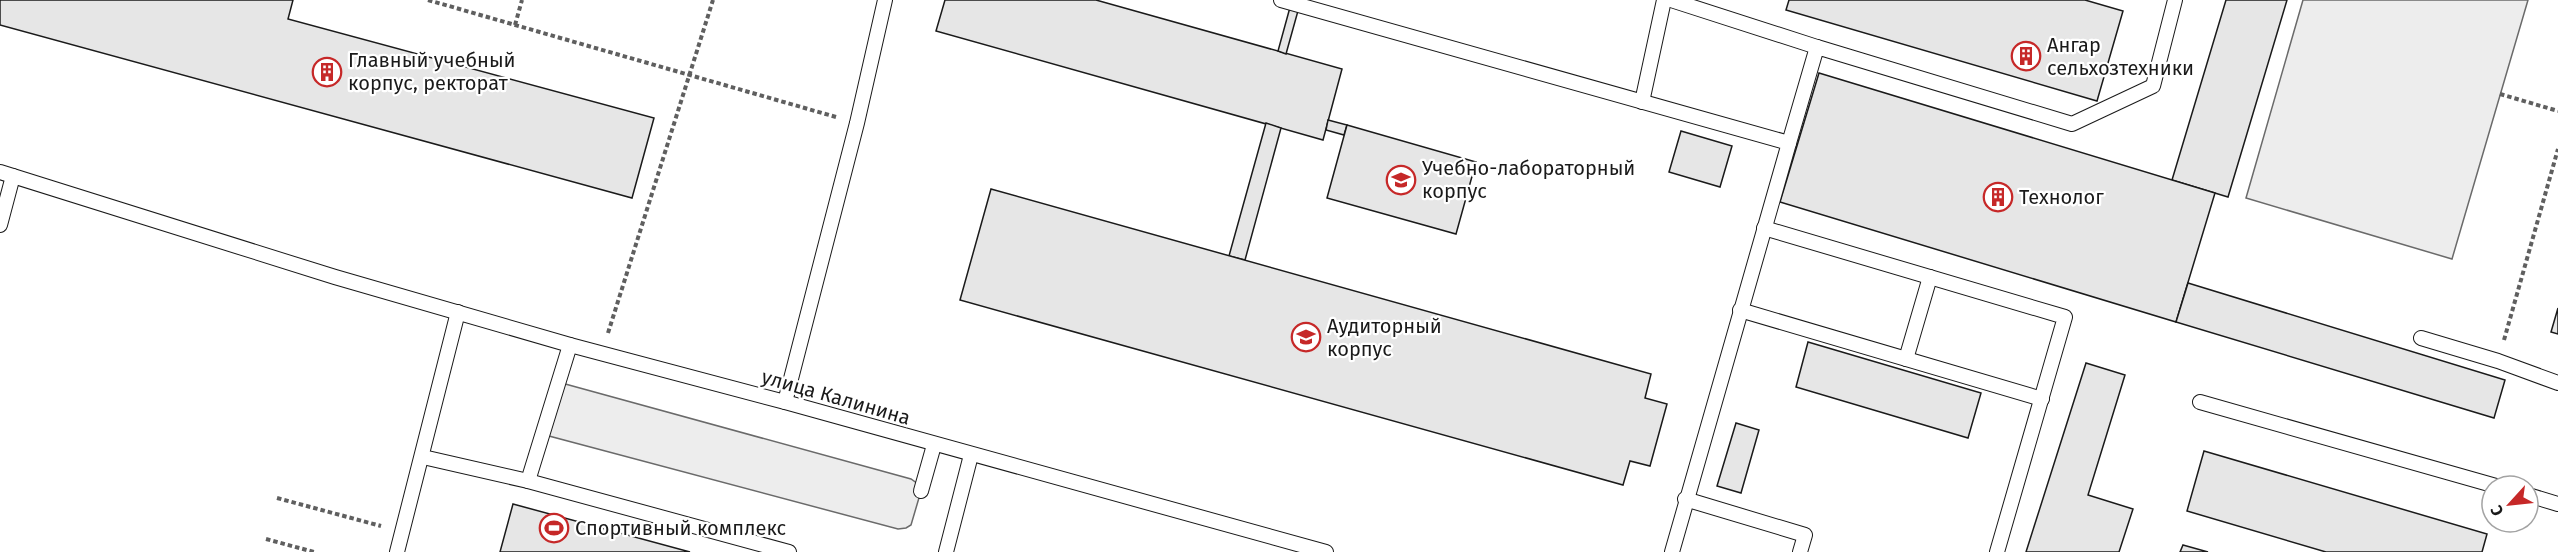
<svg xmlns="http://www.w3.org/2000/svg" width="2558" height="552" viewBox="0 0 2558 552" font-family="'Fira Sans',sans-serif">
<rect width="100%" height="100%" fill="#fff"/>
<!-- parking -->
<g fill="#ededed" stroke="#6a6a6a" stroke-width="1.5">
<polygon points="2303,0 2528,0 2452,259 2246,198"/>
<polygon points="558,382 911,479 918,484 921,491 911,525 906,528 898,529 549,436 546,434"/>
</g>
<!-- building -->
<g fill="#e6e6e6" stroke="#1a1a1a" stroke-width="1.5">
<polygon points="0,0 293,0 288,19 654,118 632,198 0,25"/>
<polygon points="945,0 1096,0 1342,69 1323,140 936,31"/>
<polygon points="1292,0 1301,0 1286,54 1278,51"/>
<polygon points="1789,0 2085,0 2123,11 2097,101 1786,10"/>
<polygon points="2226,0 2287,0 2228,197 2172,180"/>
<polygon points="1819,73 2215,193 2176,322 1780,202"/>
<polygon points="1328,120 1347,125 1344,135 1326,130"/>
<polygon points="1266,123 1281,128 1245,260 1229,256"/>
<polygon points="1347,125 1476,162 1456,234 1327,198"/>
<polygon points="1681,131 1732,146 1720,187 1669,172"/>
<polygon points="991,189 1651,374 1645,398 1667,404 1650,466 1630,461 1623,485 960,300"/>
<polygon points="2188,283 2505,380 2494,418 2176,322"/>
<polygon points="2558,308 2558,334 2551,332"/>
<polygon points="1808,342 1981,393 1968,438 1796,387"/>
<polygon points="2086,363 2125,375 2088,495 2133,509 2119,552 2026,552"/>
<polygon points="1736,423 1759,430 1741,493 1717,486"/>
<polygon points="2204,451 2487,534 2482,552 2326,552 2187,511"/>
<polygon points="513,504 690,552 500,552"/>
<polygon points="2183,545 2208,552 2180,552"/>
</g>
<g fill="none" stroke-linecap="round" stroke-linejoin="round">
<!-- service casing -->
<g stroke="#1a1a1a" stroke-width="16">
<g id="service">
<polyline points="1281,0 1789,143 1672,552"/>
<polyline points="1671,0 1817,47"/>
<polyline points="1642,102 1664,0"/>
<polyline points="1789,143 1817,47 2072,124 2153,86 2175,0"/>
<polyline points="0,172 335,277 570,345 785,402 1326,552"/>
<polyline points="0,225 13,176"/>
<polyline points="1764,228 2065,317 1997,552"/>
<polyline points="1740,310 2042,399"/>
<polyline points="2421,338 2498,361 2558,383"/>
<polyline points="1906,359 1930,277"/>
<polyline points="785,402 857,123 885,0"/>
<polyline points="2200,402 2496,486"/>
<polyline points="423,457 528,481 789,552"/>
<polyline points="528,481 570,345"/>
<polyline points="921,491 934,445"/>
<polyline points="2528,495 2558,504"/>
<polyline points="1685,499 1805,535 1800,552"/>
<polyline points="397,552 458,312"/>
<polyline points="946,552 971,455"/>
</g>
</g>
<!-- path -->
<g stroke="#5f5f5f" stroke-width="4" stroke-dasharray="4.5 3" stroke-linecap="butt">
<polyline points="428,0 836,117"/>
<polyline points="515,25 522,0"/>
<polyline points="2500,94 2558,111"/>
<polyline points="608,333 713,0"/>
<polyline points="2504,340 2558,149"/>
<polyline points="277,498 381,526"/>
<polyline points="266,539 314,552"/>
</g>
<!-- service -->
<use href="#service" stroke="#fff" stroke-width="14"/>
</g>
<!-- icons -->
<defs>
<g id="building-ring" transform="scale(1.5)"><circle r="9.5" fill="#fff" stroke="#c62828" stroke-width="1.5"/><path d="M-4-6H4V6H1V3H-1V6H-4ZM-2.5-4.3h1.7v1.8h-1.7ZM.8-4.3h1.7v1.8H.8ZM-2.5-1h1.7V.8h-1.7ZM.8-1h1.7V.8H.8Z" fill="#c62828"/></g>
<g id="university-ring" transform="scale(1.5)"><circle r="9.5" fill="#fff" stroke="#c62828" stroke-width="1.5"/><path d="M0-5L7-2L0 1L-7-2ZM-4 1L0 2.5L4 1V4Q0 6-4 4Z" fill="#c62828"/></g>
<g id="stadium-ring" transform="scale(1.5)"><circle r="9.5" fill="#fff" stroke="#c62828" stroke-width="1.5"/><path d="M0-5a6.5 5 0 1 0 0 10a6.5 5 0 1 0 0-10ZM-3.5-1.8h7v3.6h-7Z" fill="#c62828"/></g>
</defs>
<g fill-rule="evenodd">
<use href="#building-ring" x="2026" y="56"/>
<use href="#building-ring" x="327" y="72"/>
<use href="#university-ring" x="1401" y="180"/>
<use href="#building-ring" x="1998" y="197"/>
<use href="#university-ring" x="1306" y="337"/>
<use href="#stadium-ring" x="554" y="528"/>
</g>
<g text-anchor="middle" stroke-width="4.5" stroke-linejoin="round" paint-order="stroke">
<!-- poi labels -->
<g font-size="20" fill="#1a1a1a" stroke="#fff" text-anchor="start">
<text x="2047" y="52">Ангар<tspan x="2047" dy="23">сельхозтехники</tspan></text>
<text x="348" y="67">Главный учебный<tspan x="348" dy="23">корпус, ректорат</tspan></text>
<text x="1422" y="175">Учебно-лабораторный<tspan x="1422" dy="23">корпус</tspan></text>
<text x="2019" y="204">Технолог</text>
<text x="1327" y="333">Аудиторный<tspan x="1327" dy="23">корпус</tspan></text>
<text x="575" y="535">Спортивный комплекс</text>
</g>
<!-- street labels -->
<g font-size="20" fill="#1a1a1a" stroke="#fff">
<text transform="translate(836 397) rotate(16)" y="7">улица Калинина</text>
</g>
</g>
<!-- north arrow -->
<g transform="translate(2510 504) rotate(243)"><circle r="28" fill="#ffffff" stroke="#a3a3a3" stroke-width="1.5"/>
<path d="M0-4.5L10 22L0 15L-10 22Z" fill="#c62828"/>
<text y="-9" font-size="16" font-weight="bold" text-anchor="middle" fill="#1a1a1a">С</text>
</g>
</svg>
